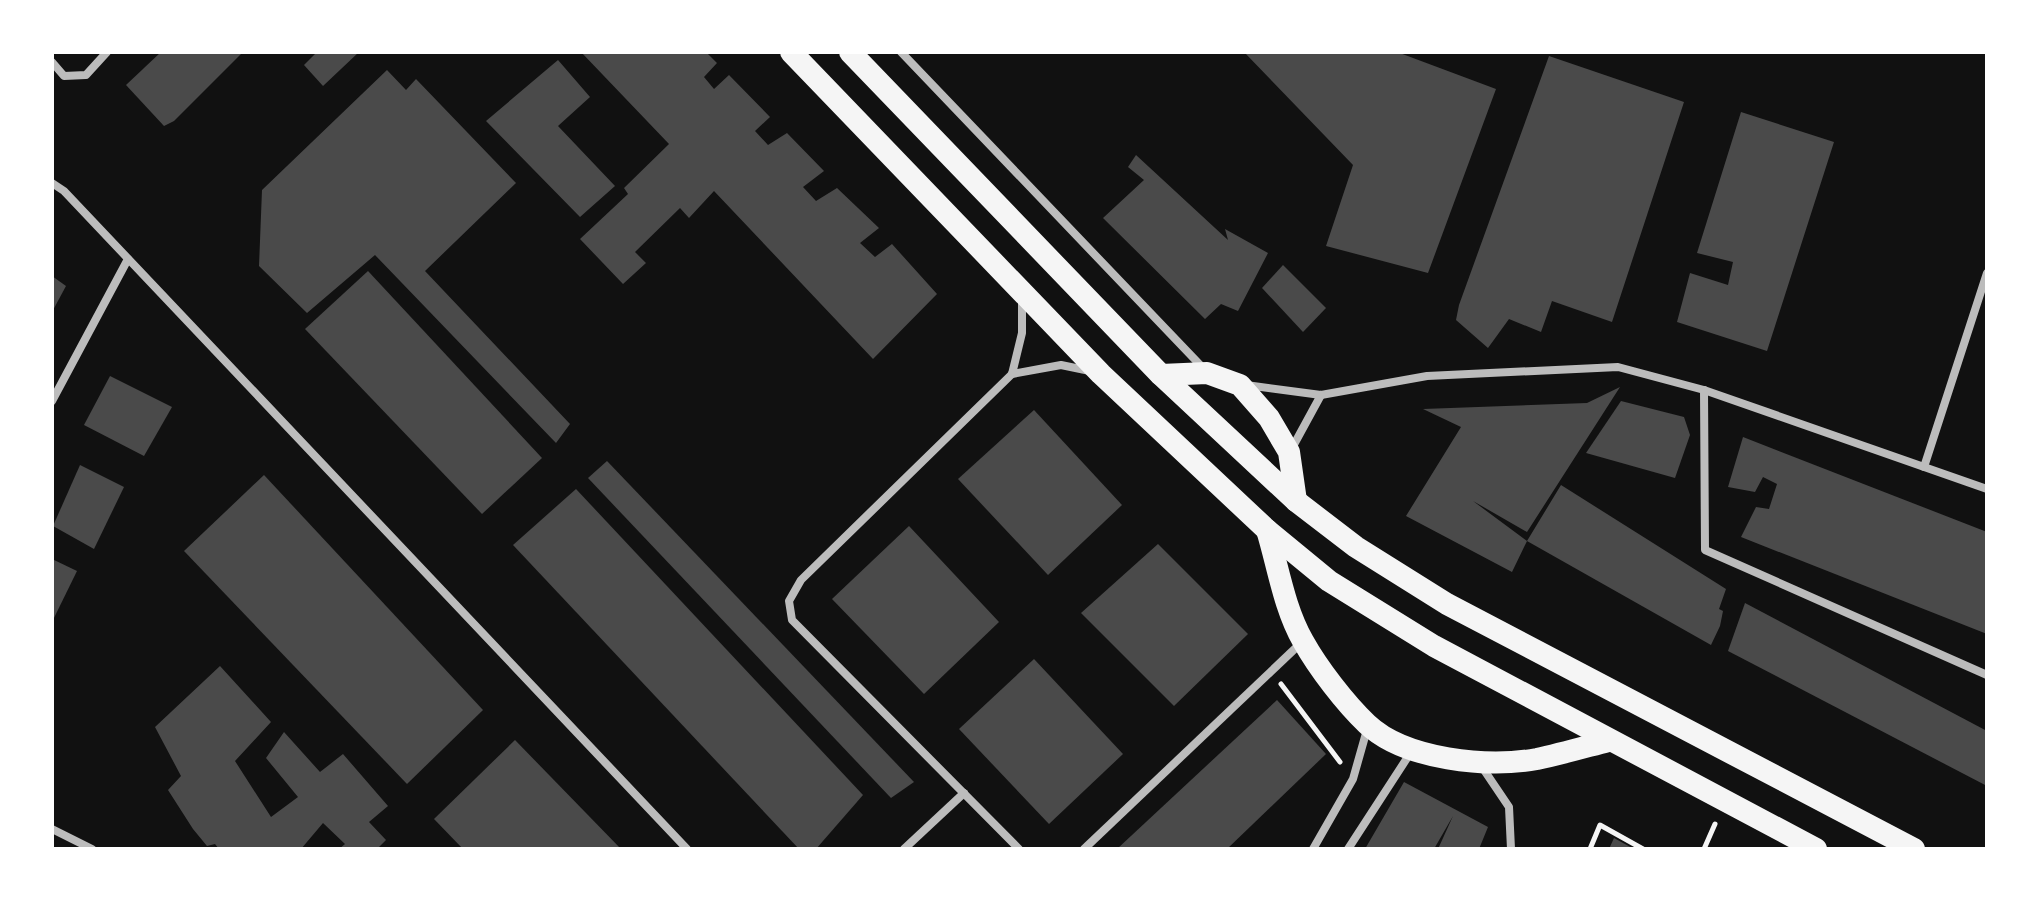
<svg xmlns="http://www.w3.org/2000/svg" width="2039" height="901" viewBox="0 0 2039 901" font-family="Poppins,sans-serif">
<rect width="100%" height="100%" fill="#111"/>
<!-- building -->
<g fill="#4a4a4a">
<polygon points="161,52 243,52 174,121 164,126 126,85"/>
<polygon points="317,52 359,52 323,86 304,65"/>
<polygon points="581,52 706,52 717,63 704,77 714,89 729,75 770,117 755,131 768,145 787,133 824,171 803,187 816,201 837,188 879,228 860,243 875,257 892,244 937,294 873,359 714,191 689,218 680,208 635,252 646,263 623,284 580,239 628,194 624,188 669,144"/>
<polygon points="1244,52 1397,52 1496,89 1428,273 1326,246 1353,165"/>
<polygon points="1549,56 1684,102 1612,322 1552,301 1541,332 1509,319 1488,348 1456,320 1459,305"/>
<polygon points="558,60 590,97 558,126 615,186 580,217 486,121"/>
<polygon points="387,70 406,90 416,79 516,183 425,271 570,424 556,443 375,255 307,313 259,266 262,190"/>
<polygon points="1741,112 1834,142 1767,351 1677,322 1690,273 1728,285 1733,262 1697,253"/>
<polygon points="1136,155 1228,240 1225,229 1268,253 1238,311 1221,304 1205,319 1103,218 1144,180 1128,167"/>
<polygon points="1283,265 1326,308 1303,332 1262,288"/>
<polygon points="368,271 542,458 482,514 305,329"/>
<polygon points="52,276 66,286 52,312"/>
<polygon points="110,376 172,407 144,456 84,425"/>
<polygon points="1620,387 1527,532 1473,501 1527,541 1512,572 1406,516 1461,427 1423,409 1587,403"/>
<polygon points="1621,401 1684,417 1690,435 1675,478 1586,453"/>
<polygon points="1034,410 1122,505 1048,575 958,479"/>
<polygon points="1743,437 1987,532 1987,634 1741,537 1756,507 1769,509 1777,484 1763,477 1755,492 1728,487"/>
<polygon points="607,461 914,782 891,798 588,478"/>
<polygon points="80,465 124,487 94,549 53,526"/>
<polygon points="264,475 483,710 407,784 184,551"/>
<polygon points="1561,485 1726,589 1719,609 1723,611 1720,626 1711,645 1527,541"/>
<polygon points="576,489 863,795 816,849 799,849 513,545"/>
<polygon points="909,526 999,622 924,694 832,599"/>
<polygon points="1158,544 1248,634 1174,706 1081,613"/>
<polygon points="52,559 77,571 52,622"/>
<polygon points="1745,603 1987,731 1987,786 1728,651"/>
<polygon points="1034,659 1123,754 1049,824 959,729"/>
<polygon points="220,666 271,722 235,761 271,817 298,797 266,758 284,732 320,772 343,754 388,806 369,822 386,840 377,849 339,849 345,844 323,823 301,849 219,849 215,844 207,846 193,829 168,790 181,776 155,727"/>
<polygon points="1277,700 1326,754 1227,849 1117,849"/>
<polygon points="515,740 621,849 463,849 434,819"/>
<polygon points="1404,782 1488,827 1479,849 1438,849 1453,816 1434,849 1365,849"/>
<polygon points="1614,838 1634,849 1609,849"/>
</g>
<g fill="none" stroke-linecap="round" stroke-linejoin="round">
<!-- path -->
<g stroke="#f5f5f5" stroke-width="5">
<polyline points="1281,684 1340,762"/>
<polyline points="1590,849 1600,825 1643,849"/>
<polyline points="1704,849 1715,824"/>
</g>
<!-- minor -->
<g stroke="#bcbcbc" stroke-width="8">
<polyline points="901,52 1204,369"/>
<polyline points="52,62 64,76 86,75 107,52"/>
<polyline points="52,183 64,191 687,849"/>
<polyline points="1012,374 1061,365 1090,371"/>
<polyline points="1246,385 1321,395 1427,376 1618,367 1704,390 1987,489"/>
<polyline points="1704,390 1705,550 1987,675"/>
<polyline points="52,401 128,259"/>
<polyline points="1291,450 1321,395"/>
<polyline points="1924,467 1987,273"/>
<polyline points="1480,764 1509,807 1511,849"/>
<polyline points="52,829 92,849"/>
<polyline points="904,849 964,793"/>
<polyline points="1019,849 792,620 789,601 801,580 1012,374 1022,333 1022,299"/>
<polyline points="1084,849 1302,642"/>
<polyline points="1313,849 1353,779 1368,726"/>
<polyline points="1348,849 1411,752"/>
</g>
<!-- trunk -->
<g stroke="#f5f5f5" stroke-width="22">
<polyline points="791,52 1101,374 1267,530 1329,581 1434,646 1816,849"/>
<polyline points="850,52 1161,375 1296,501 1356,547 1447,604 1914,849"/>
<polyline points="1161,375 1207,373 1240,385 1269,418 1289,452 1296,501"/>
<path d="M1267 530C1278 566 1284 608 1303 641 1318 668 1345 703 1367 724 1405 760 1488 768 1537 759 1561 754 1585 747 1608 741"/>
</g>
</g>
<!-- border -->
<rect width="2039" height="901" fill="none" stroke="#ffffff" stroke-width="108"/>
</svg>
